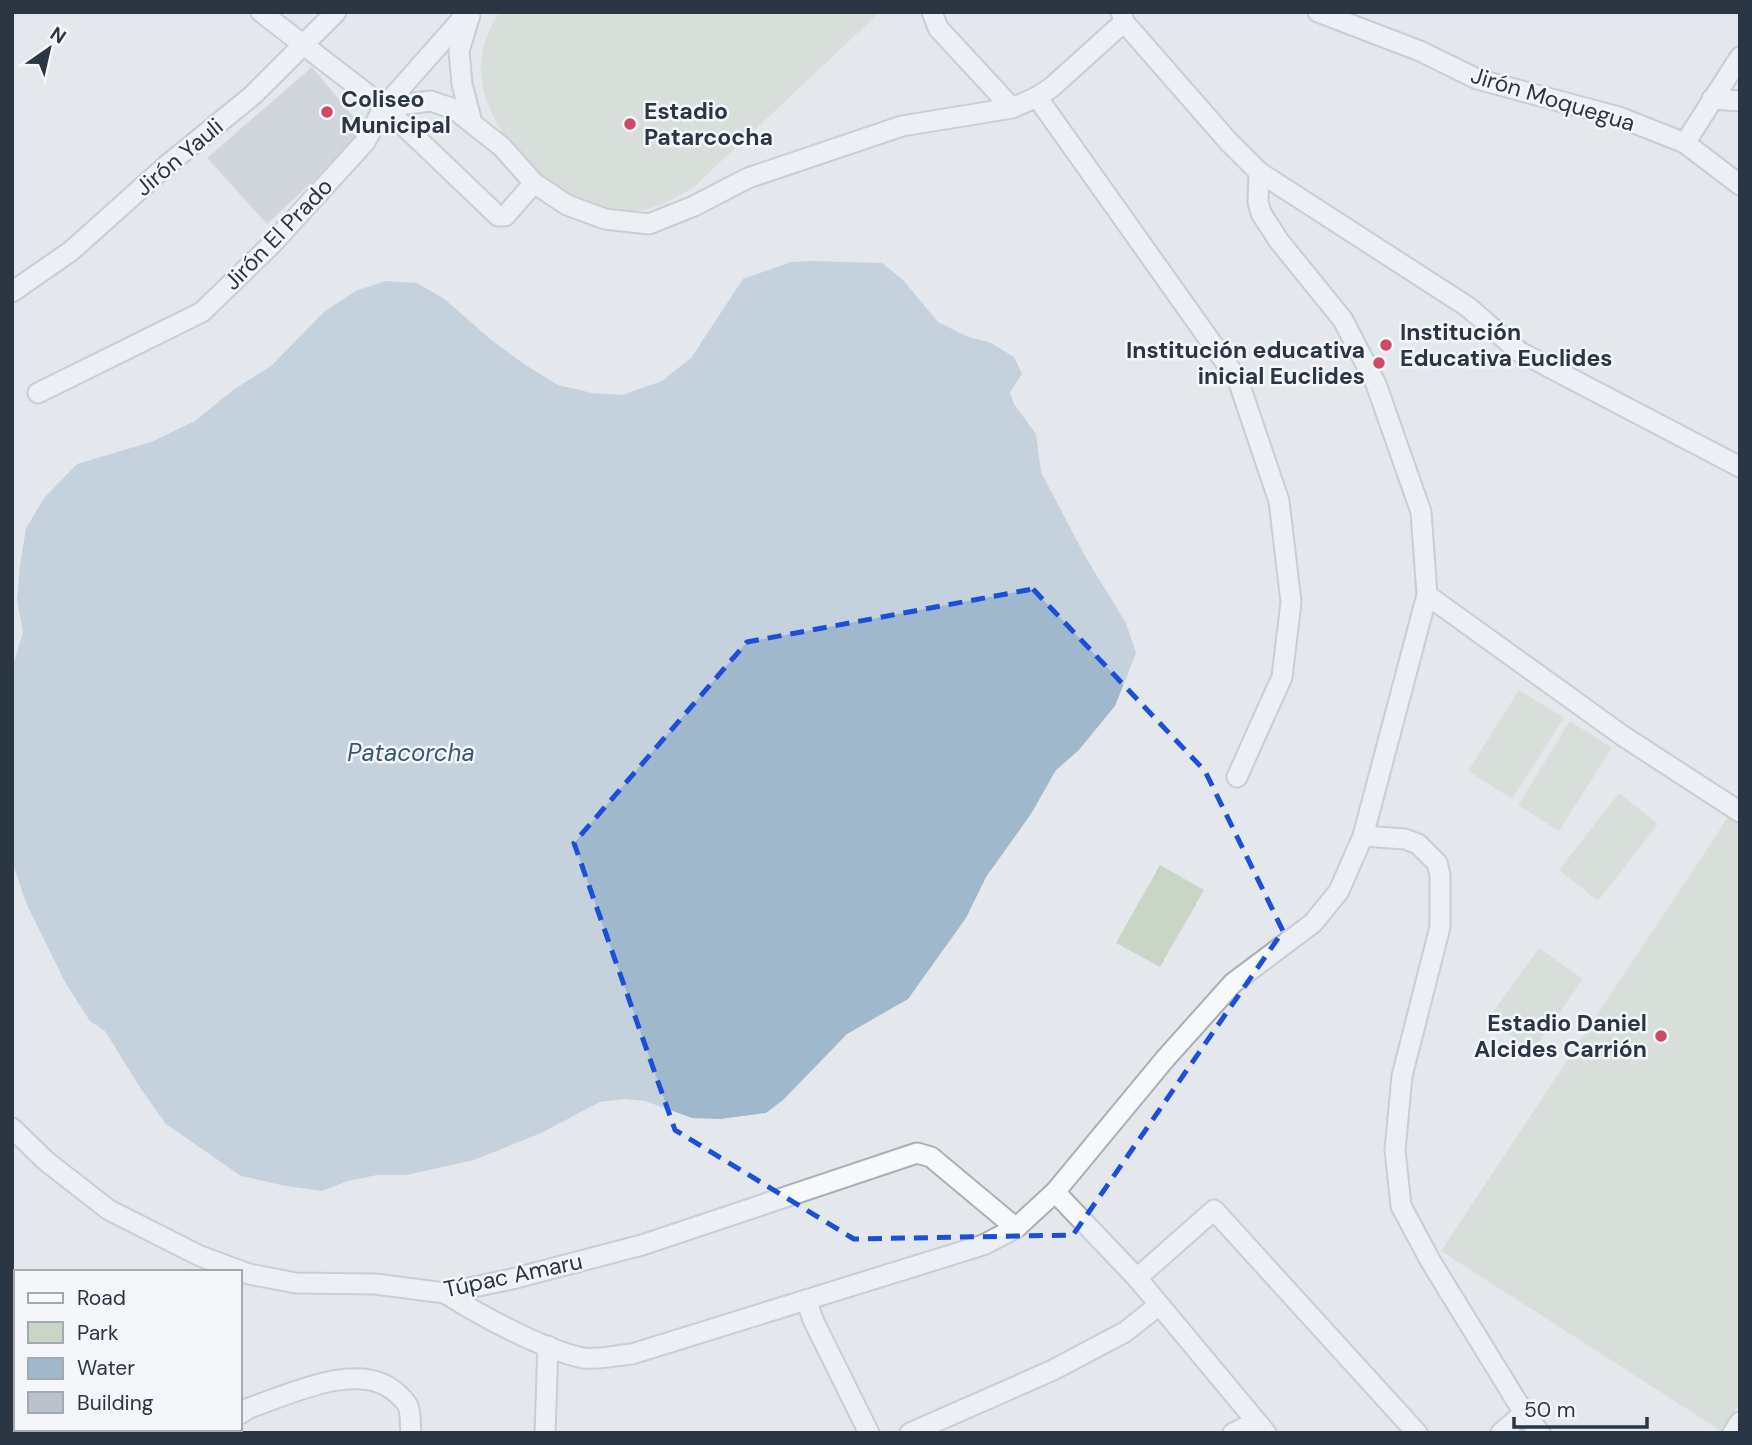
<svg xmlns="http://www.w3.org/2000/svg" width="1752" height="1445" viewBox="0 0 1752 1445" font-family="'DM Sans',sans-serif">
<rect width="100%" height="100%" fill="#e4e8ec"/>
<!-- green -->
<g fill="#cad6c5">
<path d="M499 12H880L696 185C673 201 646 214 617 213 560 213 491 138 482 83 477 57 486 34 499 12Z"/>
<polygon points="1519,690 1564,718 1512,799 1468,771"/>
<polygon points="1570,721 1612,748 1559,831 1518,805"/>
<polygon points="1619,793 1658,824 1598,901 1559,870"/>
<polygon points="1730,814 1740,820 1740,1403 1721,1431 1441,1251"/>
<polygon points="1160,865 1204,890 1160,967 1116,943"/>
<polygon points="1539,948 1583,979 1533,1051 1488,1019"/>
</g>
<!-- water -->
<polygon fill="#9fb8cc" points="814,261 882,263 902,279 938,322 966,336 991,343 1014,357 1022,374 1010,392 1014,404 1036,434 1041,472 1086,558 1126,623 1136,653 1115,706 1078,751 1056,770 1031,814 986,877 966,918 908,999 847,1034 783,1100 766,1113 720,1119 692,1118 645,1101 624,1099 600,1102 541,1133 474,1160 406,1175 377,1175 348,1181 322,1191 286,1186 241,1176 166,1124 141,1089 105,1031 90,1021 66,984 27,905 12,862 12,669 23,632 17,600 20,566 26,528 45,497 77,464 151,442 195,421 233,390 271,366 325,311 356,291 385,281 417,283 443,298 490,339 524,364 558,385 592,393 622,395 662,381 691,358 743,279 791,262"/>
<!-- building -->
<polygon fill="#bbc1ca" points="312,67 366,132 267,224 207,158"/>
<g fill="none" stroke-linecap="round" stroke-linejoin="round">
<!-- minor casing -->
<g stroke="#a9afb7" stroke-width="23">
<g id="minor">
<polyline points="261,12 384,107 431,101 454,109 502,147 534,183 567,205 605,219 649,224 694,206 748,178 902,126 1012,108 1037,97 1052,87 1124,22"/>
<polyline points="932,12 938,28 1012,108"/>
<polyline points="1318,12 1420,51 1477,79 1619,117 1685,143 1740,185"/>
<polyline points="470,15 459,51 462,84 472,123"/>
<polyline points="1037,97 1238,380 1279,501 1291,602 1282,677 1237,777"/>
<polyline points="1712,99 1740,101"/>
<polyline points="384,107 498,216 505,216 534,183"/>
<polyline points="1685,143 1740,57"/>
<polyline points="1259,172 1468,307 1520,352 1740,467"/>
<polyline points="12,292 71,251 166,166 253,95 336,12"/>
<polyline points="38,393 202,312 271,245 365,142 384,107 468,12"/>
<polyline points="1427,595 1623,736 1740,812"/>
<polyline points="1363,836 1405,839 1418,844 1437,863 1440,875 1440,927 1402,1076 1395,1150 1401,1206 1431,1262 1524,1413"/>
<polyline points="12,1128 46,1161 109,1210 200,1256 249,1274 296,1283 375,1284 445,1293 512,1279 642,1245 917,1153 931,1157 1016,1228"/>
<polyline points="1055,1192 1137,1278 1266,1433"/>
<polyline points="1137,1278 1214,1210 1417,1433"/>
<path d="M445 1293C479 1315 544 1350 583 1358 598 1360 617 1355 632 1354L983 1245 1016 1228 1055 1192 1165 1059 1233 983 1313 923 1339 891 1363 836 1427 595 1421 512 1376 384 1343 320 1279 241 1261 213 1258 202 1259 172 1228 141 1124 22 1121 12"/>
<polyline points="806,1300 814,1322 869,1433"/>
<path d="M240 1414 249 1408C288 1395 356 1361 393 1390 398 1394 405 1400 408 1406 411 1413 410 1425 411 1433"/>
<polyline points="223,1433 225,1429"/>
<polyline points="545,1433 548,1346"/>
<polyline points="910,1433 1051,1371 1125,1332 1159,1305"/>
<polyline points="1233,1433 1256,1422"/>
<polyline points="1501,1433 1524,1413 1540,1433"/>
<polyline points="1733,1433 1740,1422"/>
</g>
</g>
<!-- minor -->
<use href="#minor" stroke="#f7f8fa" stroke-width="19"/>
</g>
<!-- marked area -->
<path d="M0 0H1752V1445H0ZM1033 589 1205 771 1283 931 1073 1235 854 1239 675 1130 574 843 747 642Z" fill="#e4e8ec" fill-opacity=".55" fill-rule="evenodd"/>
<path fill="none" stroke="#1d4ed8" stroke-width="5" stroke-dasharray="14 9" stroke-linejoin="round" d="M1033 589 1205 771 1283 931 1073 1235 854 1239 675 1130 574 843 747 642Z"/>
<!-- markers -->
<g fill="#d04a68" stroke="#f4f6f9" stroke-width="2.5">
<circle cx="327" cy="112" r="7"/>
<circle cx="630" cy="124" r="7"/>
<circle cx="1386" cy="345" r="7"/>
<circle cx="1379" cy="363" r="7"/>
<circle cx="1661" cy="1036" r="7"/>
</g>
<g text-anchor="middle" stroke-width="5" stroke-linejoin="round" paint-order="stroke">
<!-- poi labels -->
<g font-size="23" font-weight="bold" fill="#2b3645" stroke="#f4f6f9" text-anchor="start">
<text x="341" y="107">Coliseo<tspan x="341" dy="26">Municipal</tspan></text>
<text x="644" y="119">Estadio<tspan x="644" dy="26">Patarcocha</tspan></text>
<text x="1400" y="340">Institución<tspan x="1400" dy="26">Educativa Euclides</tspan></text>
<text x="1365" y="358" text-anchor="end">Institución educativa<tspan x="1365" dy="26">inicial Euclides</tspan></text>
<text x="1647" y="1031" text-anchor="end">Estadio Daniel<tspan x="1647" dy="26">Alcides Carrión</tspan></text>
</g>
<!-- street labels -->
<g font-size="23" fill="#2b3645" stroke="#f4f6f9">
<text transform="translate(1553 99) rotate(17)" y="8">Jirón Moquegua</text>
<text transform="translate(179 157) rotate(-40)" y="8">Jirón Yauli</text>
<text transform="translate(278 234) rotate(-46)" y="8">Jirón El Prado</text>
<text transform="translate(513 1275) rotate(-12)" y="8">Túpac Amaru</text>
</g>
<!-- water labels -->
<g font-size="24" font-style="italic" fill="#355879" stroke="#f4f6f9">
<text x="411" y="761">Patacorcha</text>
</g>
</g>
<!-- border -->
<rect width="1752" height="1445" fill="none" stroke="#2b3645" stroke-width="28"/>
<!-- legend -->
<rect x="14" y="1270" width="228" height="161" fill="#f4f6f9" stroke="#a4a9b1" stroke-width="2"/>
<rect x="28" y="1293" width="35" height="10" fill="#f7f8fa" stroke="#a4a9b1" stroke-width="2"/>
<text x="77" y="1305" font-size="21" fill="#2b3645">Road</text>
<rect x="28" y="1322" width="35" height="21" fill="#cad6c5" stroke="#a4a9b1" stroke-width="2"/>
<text x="77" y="1340" font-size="21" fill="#2b3645">Park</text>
<rect x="28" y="1358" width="35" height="21" fill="#9fb8cc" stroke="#a4a9b1" stroke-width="2"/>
<text x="77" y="1375" font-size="21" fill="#2b3645">Water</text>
<rect x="28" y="1392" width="35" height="21" fill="#bbc1ca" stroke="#a4a9b1" stroke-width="2"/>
<text x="77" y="1410" font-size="21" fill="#2b3645">Building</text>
<!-- north arrow -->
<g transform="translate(49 49) rotate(34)" stroke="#f4f6f9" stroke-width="5" paint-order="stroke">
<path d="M0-5L12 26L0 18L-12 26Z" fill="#2b3645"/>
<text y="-10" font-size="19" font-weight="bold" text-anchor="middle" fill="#2b3645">N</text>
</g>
<!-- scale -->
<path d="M1514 1417v10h133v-10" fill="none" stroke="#2b3645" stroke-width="3.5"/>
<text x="1524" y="1417" font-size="21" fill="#2b3645" stroke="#f4f6f9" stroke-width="5" paint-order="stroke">50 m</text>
</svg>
